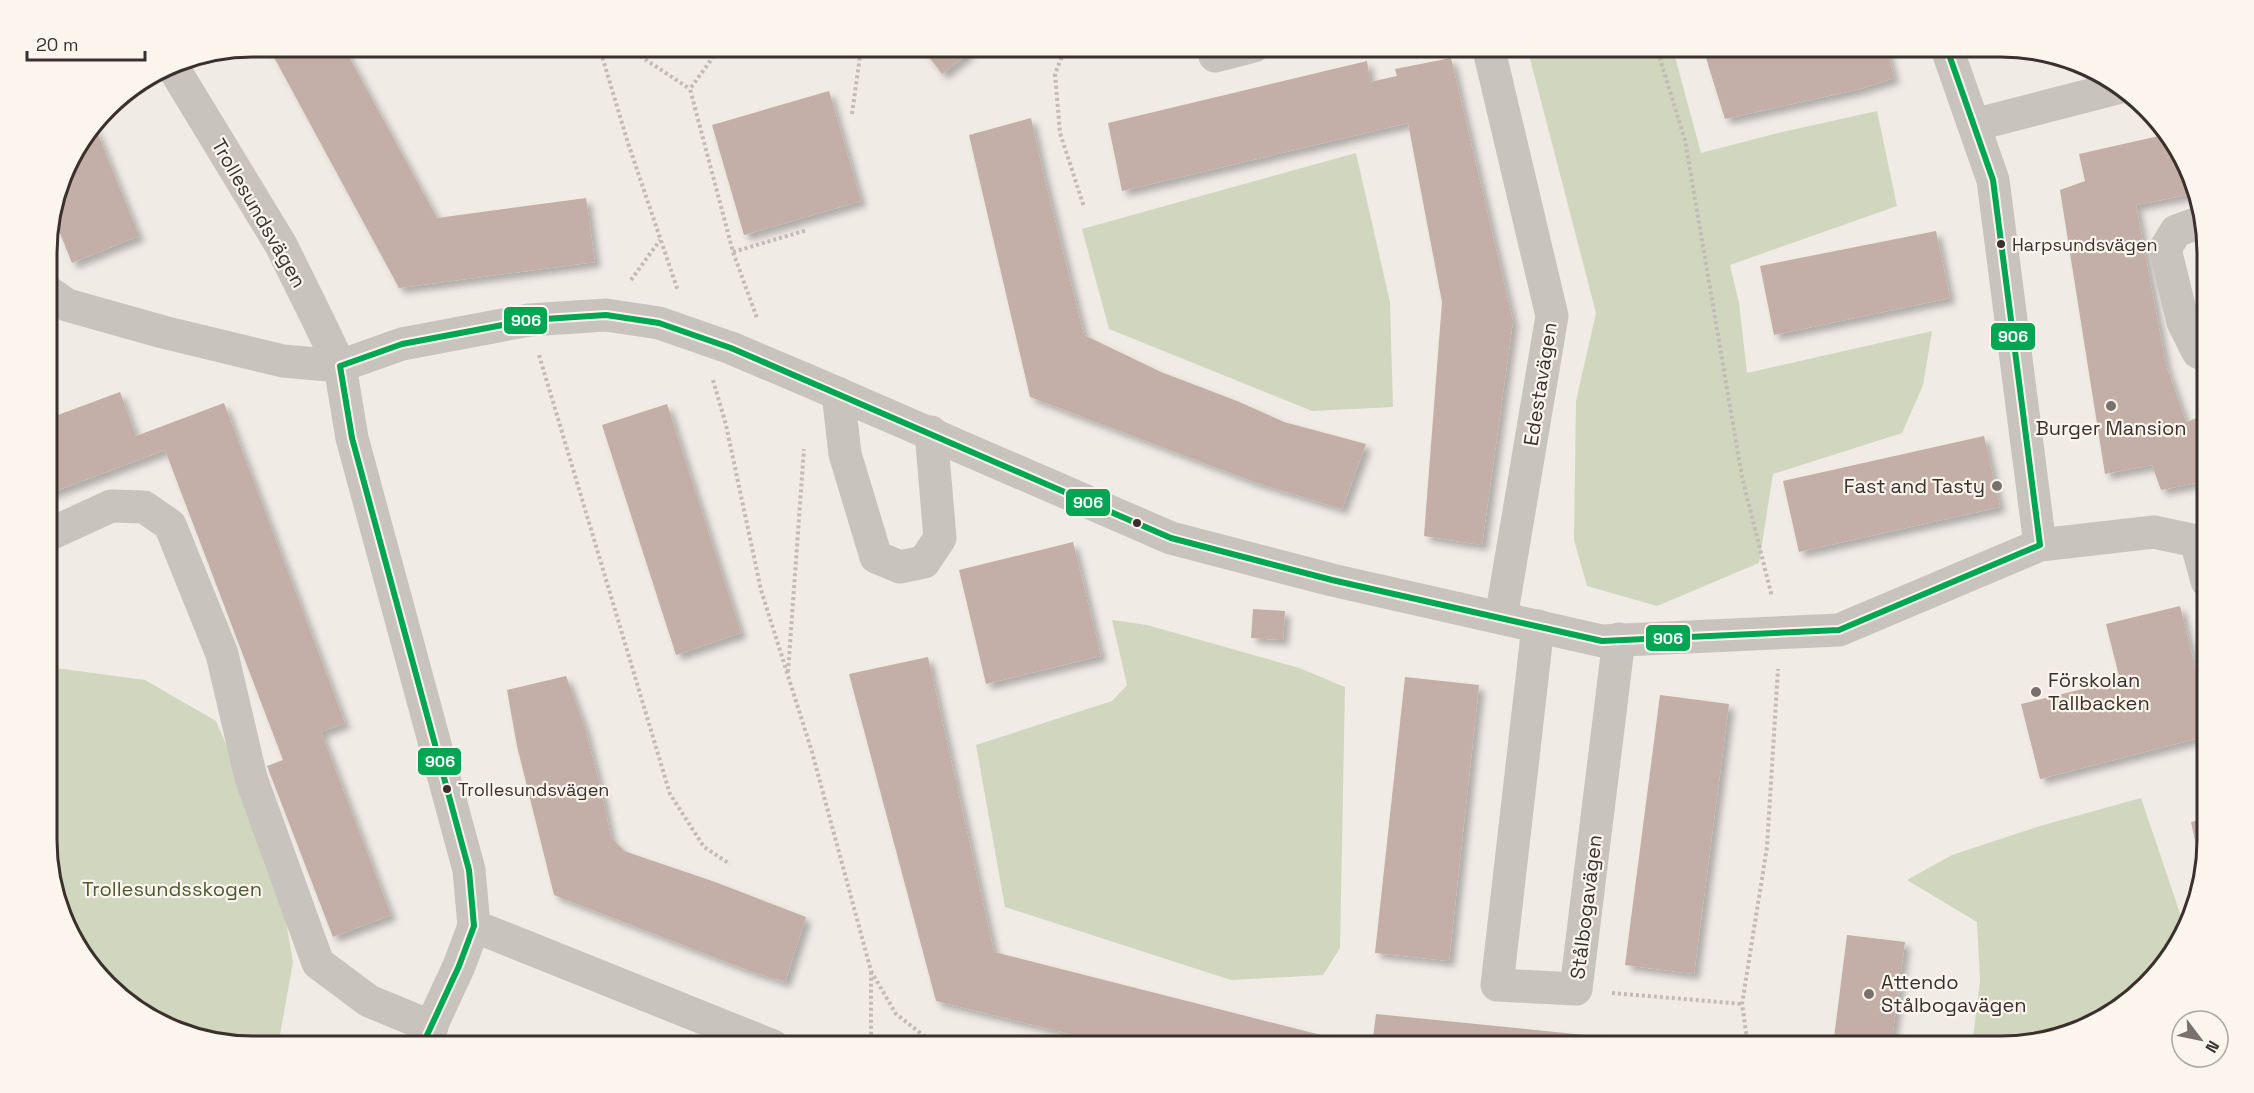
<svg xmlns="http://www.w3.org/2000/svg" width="2254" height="1093" viewBox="0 0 2254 1093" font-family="'Space Grotesk',sans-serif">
<defs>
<filter id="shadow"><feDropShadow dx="5.5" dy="5.5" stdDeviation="3" flood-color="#0004"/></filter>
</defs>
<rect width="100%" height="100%" fill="#f0ebe5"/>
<!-- green -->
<g fill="#d1d6bf">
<polygon points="1527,47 1692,47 1674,53 1701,153 1774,134 1877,111 1897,206 1730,265 1739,303 1747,373 1932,331 1923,385 1902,433 1773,474 1759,563 1657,606 1587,586 1574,540 1576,401 1596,313"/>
<polygon points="1356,153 1390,302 1393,407 1312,411 1109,329 1082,229"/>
<polygon points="1112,620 1147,625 1299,668 1345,687 1340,948 1323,975 1231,980 1005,907 976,745 1112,701 1127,685"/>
<polygon points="48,667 145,680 216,721 275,858 293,962 278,1046 253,1046 162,1025 89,966 48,867"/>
<polygon points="2141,798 2186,931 2116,1012 2014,1046 1972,1046 1980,981 1977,922 1907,880 1952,855 2040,826"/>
</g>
<!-- building -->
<g fill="#c3afa7" filter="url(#shadow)">
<polygon points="268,46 343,46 437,218 586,198 595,262 399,288"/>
<polygon points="927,46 964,46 969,53 942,74 923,49"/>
<polygon points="1749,46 1886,46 1894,78 1860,89 1725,119 1706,58"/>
<polygon points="1451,58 1513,321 1482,545 1424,536 1442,302 1408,123 1122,191 1108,123 1367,61 1370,82 1397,76 1395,69"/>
<polygon points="829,91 861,201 744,235 712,125"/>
<polygon points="1031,118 1043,172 1084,335 1161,372 1237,401 1284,422 1366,444 1342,509 1257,483 1030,397 969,135"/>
<polygon points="95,127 139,236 72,263 53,216 68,161"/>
<polygon points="2168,134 2192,194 2136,205 2166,365 2186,422 2206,415 2206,481 2161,490 2152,465 2105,474 2060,190 2085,181 2079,154"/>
<polygon points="1936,231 1950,298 1774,335 1760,266"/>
<polygon points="120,392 136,436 224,403 345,723 321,732 391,915 333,937 267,766 283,760 165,450 48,494 47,419"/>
<polygon points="667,404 741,633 676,655 602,425"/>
<polygon points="1984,436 2000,507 1799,552 1783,481"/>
<polygon points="1073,542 1101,656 986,684 959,570"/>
<polygon points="2180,606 2207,714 2207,736 2040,779 2021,704 2120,680 2106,624"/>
<polygon points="1253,609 1285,611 1283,640 1251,638"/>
<polygon points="928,657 994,952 1364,1046 1119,1046 936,1001 849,674"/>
<polygon points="566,676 585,728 601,790 611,837 624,851 715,882 806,917 785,982 750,971 554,895 517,746 507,690"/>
<polygon points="1405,677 1479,685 1449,961 1375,953"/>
<polygon points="1660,695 1729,704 1694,974 1625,965"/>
<polygon points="2207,818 2207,841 2201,868 2191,822"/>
<polygon points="1847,935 1905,942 1891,1046 1833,1046"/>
<polygon points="1376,1014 1645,1041 1671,1044 1671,1046 1372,1046"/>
</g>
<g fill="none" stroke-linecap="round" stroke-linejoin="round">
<!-- path -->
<g stroke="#c2bbb6" stroke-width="4" stroke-dasharray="3 3" stroke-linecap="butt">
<polyline points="599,46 628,143 678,291"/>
<polyline points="625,46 690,89"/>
<polyline points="721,46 690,89 733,252 757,318"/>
<polyline points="1066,46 1055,74 1060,133 1084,207"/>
<polyline points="1656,46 1685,140 1742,477 1772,597"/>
<polyline points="852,114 861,49 870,46"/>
<polyline points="733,252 807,230"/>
<polyline points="631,280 660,240"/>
<polyline points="539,355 670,794 704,847 730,864"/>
<polyline points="713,380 726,425 761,590 812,752 871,971 896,1014 937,1046"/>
<polyline points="788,672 804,449"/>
<polyline points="1612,993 1742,1004"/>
<polyline points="867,1046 871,1036 871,972"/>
<polyline points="1748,1046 1742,1004 1767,847 1778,669"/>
</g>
<!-- street -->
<g stroke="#c9c3be" stroke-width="33">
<polyline points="1214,46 1215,56 1254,46"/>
<polyline points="1488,46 1552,316 1501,618"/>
<polyline points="1946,46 1993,180 2040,545"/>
<polyline points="171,64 281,245 318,320 340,366 352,438 469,870 474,926 459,966 422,1046"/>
<polyline points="1974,125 2117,88"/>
<polyline points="2204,221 2176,231 2165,249 2183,322 2198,352 2206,356"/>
<polyline points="47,291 67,305 163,332 283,361 340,366 402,344 529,320 606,315 659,323 731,348 809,381 1171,538 1332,580 1602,641 1839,630 2040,545 2154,532 2196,541 2207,538"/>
<polyline points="838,393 845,454 876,557 900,567 924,562 940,538 931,432"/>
<polyline points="48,535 111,506 144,507 170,525 222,654 251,778 318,963 369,1001 432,1027"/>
<polyline points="2196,541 2207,581"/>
<polyline points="1538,626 1497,985 1576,989 1619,639"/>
<polyline points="474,926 773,1046"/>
</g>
<!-- bus-1 casing -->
<g stroke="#fbf5ee" stroke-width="10">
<polyline id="bus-1" points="422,1046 459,966 474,926 469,870 352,438 340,366 402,344 529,320 606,315 659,323 731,348 1171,538 1332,580 1602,641 1839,630 2040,545 1993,180 1946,46"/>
</g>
<!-- bus-1 -->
<use href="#bus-1" stroke="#00a651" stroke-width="6"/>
</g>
<!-- markers -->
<g fill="#3b302b" stroke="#fbf5ee" stroke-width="2">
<circle cx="2001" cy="244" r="5"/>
<circle cx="1137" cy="523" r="5"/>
<circle cx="447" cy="789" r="5"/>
</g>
<g fill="#7a716c" stroke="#fbf5ee" stroke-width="2">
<circle cx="2111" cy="406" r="6"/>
<circle cx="1997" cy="486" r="6"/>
<circle cx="2036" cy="692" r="6"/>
<circle cx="1869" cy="994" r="6"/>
</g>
<g text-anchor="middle" stroke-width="4.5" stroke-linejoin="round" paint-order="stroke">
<!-- bus labels -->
<g font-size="18" fill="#3b302b" stroke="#fbf5ee" text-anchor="start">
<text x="2012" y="251">Harpsundsvägen</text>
<text x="458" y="796">Trollesundsvägen</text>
</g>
<!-- street labels -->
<g font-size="20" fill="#3b302b" stroke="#fbf5ee">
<text transform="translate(259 213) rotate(60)" y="7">Trollesundsvägen</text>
<text transform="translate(1540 384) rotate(-81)" y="7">Edestavägen</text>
<text transform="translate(1586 907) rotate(-83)" y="7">Stålbogavägen</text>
</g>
<!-- poi labels -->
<g font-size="20" fill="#3b302b" stroke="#fbf5ee" text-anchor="start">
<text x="2111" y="435" text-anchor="middle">Burger Mansion</text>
<text x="1985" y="493" text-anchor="end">Fast and Tasty</text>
<text x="2048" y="687">Förskolan<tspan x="2048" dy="23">Tallbacken</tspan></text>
<text x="1881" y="989">Attendo<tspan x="1881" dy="23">Stålbogavägen</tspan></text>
</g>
<!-- park labels -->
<g font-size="20" fill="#4a5a2e" stroke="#fbf5ee">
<text x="172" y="896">Trollesundsskogen</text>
</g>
</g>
<!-- crop -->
<path d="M0 0H2254V1093H0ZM253 57H2001A196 196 0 0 1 2197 253V840A196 196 0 0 1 2001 1036H253A196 196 0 0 1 57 840V253A196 196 0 0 1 253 57Z" fill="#fbf5ee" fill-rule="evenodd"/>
<path fill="none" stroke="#3b302b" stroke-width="3" d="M253 57H2001A196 196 0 0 1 2197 253V840A196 196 0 0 1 2001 1036H253A196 196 0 0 1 57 840V253A196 196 0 0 1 253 57Z"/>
<g stroke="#fbf5ee" stroke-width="2">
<rect x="503" y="306" width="45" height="29" rx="6" fill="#00a651"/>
<rect x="1990" y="322" width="46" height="29" rx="6" fill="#00a651"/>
<rect x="1065" y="488" width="46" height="29" rx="6" fill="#00a651"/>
<rect x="1645" y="624" width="46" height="28" rx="6" fill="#00a651"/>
<rect x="417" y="747" width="45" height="29" rx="6" fill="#00a651"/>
</g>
<g font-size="16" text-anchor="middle" font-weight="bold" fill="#fff">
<text x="526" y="326">906</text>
<text x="2013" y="342">906</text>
<text x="1088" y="508">906</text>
<text x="1668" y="644">906</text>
<text x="440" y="767">906</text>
</g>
<!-- north arrow -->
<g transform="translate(2200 1039) rotate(122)"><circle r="28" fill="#fbf5ee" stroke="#aea6a0" stroke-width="1.5"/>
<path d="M0-4.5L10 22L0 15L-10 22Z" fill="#7a716c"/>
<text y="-9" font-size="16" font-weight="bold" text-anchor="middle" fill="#3b302b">N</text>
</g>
<!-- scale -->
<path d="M27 51v9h118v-9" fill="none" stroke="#3b302b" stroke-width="3"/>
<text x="36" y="51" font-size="18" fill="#3b302b" stroke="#fbf5ee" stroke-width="4.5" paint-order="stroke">20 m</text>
</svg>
